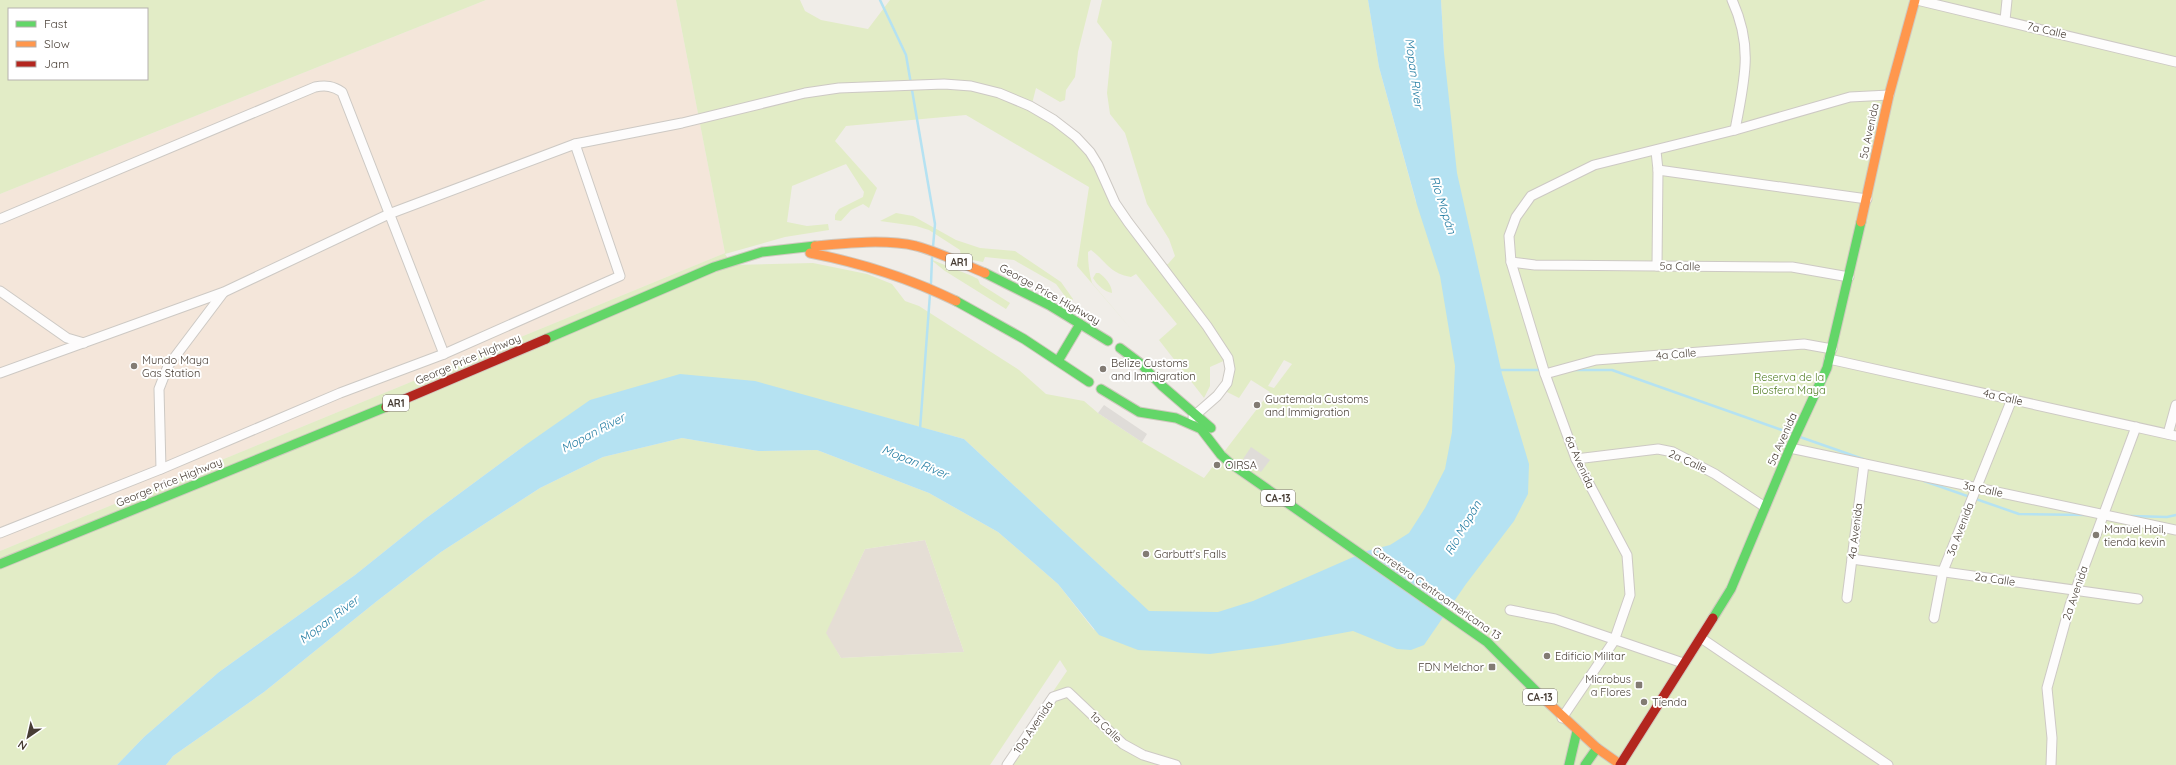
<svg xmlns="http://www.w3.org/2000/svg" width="2176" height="765" viewBox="0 0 2176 765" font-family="Quicksand,sans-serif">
<rect width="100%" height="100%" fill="#f0ede8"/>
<!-- residential -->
<polygon fill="#e5ded5" points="925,540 964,652 841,658 825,633 865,549"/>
<!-- commercial -->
<polygon fill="#f4e6da" points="486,0 676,0 725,253 0,551 0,194"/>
<!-- green -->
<g fill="#e2ecc6" fill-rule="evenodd">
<path d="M0 0H486L0 194ZM9 9H147V79H9Z"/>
<path d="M676 0H800L805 11 821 20 868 29 890 0H1091L1078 52 1075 77 1066 90 1065 100 1060 102 1036 88 1030 112C1057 119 1080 136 1093 162 1099 172 1102 185 1107 196 1121 222 1137 244 1158 265L1168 264 1175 256 1169 239 1147 204 1125 133 1110 114 1107 93 1112 42 1097 22 1102 0H1368L1379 67 1416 202 1444 53 1441 0H2176V765H1003L1067 671 1060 660 990 765H166L173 756 264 692 377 601 441 552 540 488 603 457 682 438 758 451 817 450 929 493 998 532 1058 584 1094 630 1123 587 964 439 879 416 524 446 425 519 355 575 219 672 144 737 117 765H0V551L725 253ZM966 115 1089 187 1077 266 1132 330 1092 283C1089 273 1088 262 1088 252L1091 250C1108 263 1109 273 1131 277L1136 274 1177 324 1159 340 1204 398 1210 386V367L1228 359 1226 389 1227 392 1239 398 1251 380 1270 392 1204 478 1142 442 1098 413 1084 401 1046 394 1019 370 919 306 905 301 892 284 867 274 813 263 733 265 725 254 785 237 829 230 828 224 807 226 787 222 792 186 846 164 864 192 863 197 839 209 835 215V220L841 221 851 210 863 204 869 208 877 188 835 141 846 126ZM1284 360 1292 364 1274 388 1268 386ZM925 540 964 652 841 658 826 633 865 549Z"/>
<polygon points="896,213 913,216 956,240 980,248 1015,251 1061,282 1073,299 1070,303 1056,284 1014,260 985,257 983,262 961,258 960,250 929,230 916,226 880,221"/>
<polygon points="930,259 972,276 978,279 980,284 1010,303 1006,309 945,271"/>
<path d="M1096 273H1099C1105 277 1112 285 1112 293 1105 292 1097 285 1093 278Z"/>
</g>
<!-- parking -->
<g fill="#dfdcd8">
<polygon points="1104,405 1147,434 1142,442 1098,413"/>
<polygon points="1251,447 1270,460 1261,472 1243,459"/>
</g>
<!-- water -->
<polygon fill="#b5e2f2" points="1368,0 1441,0 1444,53 1457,173 1502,374 1529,464 1528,494 1514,521 1466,584 1424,645 1411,650 1397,649 1353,631 1277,645 1210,654 1138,650 1099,635 1058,584 998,532 929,493 817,450 758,451 682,438 603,457 540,488 441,552 377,601 264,692 173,756 166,765 117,765 144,737 219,672 355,575 425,519 524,446 590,400 680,374 755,381 964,439 1149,611 1218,612 1253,601 1367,551 1390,545 1409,533 1425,508 1445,469 1452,432 1455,366 1440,276 1417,205 1379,67"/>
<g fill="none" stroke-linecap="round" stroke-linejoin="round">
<!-- stream -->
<g stroke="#b5e2f2" stroke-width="2.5">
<polyline points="880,0 906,55 935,224 933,247"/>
<polyline points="931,283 932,258"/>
<polyline points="1499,370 1542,370"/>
<polyline points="1573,370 1612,370 1793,434"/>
<polyline points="920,429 930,294"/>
<polyline points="1800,437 1863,459"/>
<polyline points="1924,481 2019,514 2088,515"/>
<polyline points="2131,516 2167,517 2176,515"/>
</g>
<!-- street casing -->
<g stroke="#cdc9c4" stroke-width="11">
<g id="street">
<path d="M1732 0C1754 48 1744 81 1735 130"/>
<polyline points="1917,0 2176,62"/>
<polyline points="2005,20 2007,0"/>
<polyline points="1656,151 1658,170 1657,266"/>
<polyline points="1658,170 1867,199"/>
<path d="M0 219 315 87C326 85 333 86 342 92L444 354"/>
<polyline points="1511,262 1535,265 1792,267 1849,277"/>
<polyline points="0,291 67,338 84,343"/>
<polyline points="1829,359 2176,436"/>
<polyline points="0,373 224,292 389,214 575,144 682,123 805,93 839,88 944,84 971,86 999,93 1030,106 1054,120 1076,137 1090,152 1098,165 1115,203 1128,222 1207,326 1228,358 1230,369 1227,383 1217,396 1193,417"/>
<polyline points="1545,374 1596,360 1804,344 1832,349"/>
<polyline points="2168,434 2176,405"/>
<polyline points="1790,448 2176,530"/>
<polyline points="1576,459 1658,449 1673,452 1715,474 1765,507"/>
<polyline points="161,469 159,389 168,366 223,293"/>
<polyline points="0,533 161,469 340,393 444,354 620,276 575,144"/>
<polyline points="1852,559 2138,599"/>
<polyline points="1847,598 1864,464"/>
<polyline points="1510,610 1555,619 1683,663"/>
<polyline points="1934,618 1943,571 2012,399"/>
<polyline points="1701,638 1888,765"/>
<polyline points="1562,718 1614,641 1630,595 1627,555 1576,459 1545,374 1511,262 1509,236 1516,217 1531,196 1594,165 1735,130 1850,97 1889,95"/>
<polyline points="1007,765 1053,697 1068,692 1123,744 1143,755 1176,765"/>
<polyline points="2051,765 2052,738 2047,688 2070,605 2136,427"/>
</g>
</g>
<!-- fast casing -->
<g stroke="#d0c9bf" stroke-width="11">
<g id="fast">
<polyline points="985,273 1049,305 1108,341"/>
<polyline points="956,301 1024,339 1089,382"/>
<polyline points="546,339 714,267 762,252 815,246"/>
<polyline points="1120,348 1140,363 1161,385 1211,428"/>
<polyline points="1058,361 1080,324"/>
<polyline points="1101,389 1139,412 1176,418 1201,429 1221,455 1230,463 1487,642 1543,698"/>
<polyline points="0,564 386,407"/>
<polyline points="1713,618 1731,589 1790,448 1827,368 1861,222"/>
<polyline points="1569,765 1577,731"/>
<polyline points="1585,765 1597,748"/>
</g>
</g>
<!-- slow casing -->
<g stroke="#d0c9bf" stroke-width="11">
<g id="slow">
<polyline points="1861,222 1889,95 1915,0"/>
<path d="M815 246C846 243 886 239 916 246 939 252 963 264 985 273"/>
<path d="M810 253C862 263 909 278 956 301"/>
<polyline points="1543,698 1597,748 1621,765"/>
</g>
</g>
<!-- jam casing -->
<g stroke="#d0c9bf" stroke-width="11">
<g id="jam">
<polyline points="386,407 546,339"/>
<polyline points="1620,765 1713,618"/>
</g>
</g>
<!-- street -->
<use href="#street" stroke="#fdfcfc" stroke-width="9"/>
<!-- fast -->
<use href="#fast" stroke="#63d668" stroke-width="9"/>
<!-- slow -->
<use href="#slow" stroke="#ff974d" stroke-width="9"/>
<!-- jam -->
<use href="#jam" stroke="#b3261e" stroke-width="9"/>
</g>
<!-- markers -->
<g fill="#827b73" stroke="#fff" stroke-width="1.5">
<circle cx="134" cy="366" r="4"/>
<circle cx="1103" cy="369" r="4"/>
<circle cx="1257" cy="405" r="4"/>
<circle cx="1217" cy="465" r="4"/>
<circle cx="2096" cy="535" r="4"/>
<circle cx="1146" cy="554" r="4"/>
<circle cx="1547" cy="656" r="4"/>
<rect x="1488" y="663" width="8" height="8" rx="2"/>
<rect x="1635" y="681" width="8" height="8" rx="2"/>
<circle cx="1644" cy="702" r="4"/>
</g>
<g text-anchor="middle" stroke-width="4" stroke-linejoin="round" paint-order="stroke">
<!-- shield labels -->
<g fill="#fff" stroke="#7e7771" stroke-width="1">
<rect x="946" y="254" width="26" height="16" rx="3"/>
<rect x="383" y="395" width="26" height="16" rx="3"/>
<rect x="1261" y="490" width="34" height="16" rx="3"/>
<rect x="1523" y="689" width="34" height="16" rx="3"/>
</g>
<g font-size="10" font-weight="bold" fill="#473d34">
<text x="959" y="266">AR1</text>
<text x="396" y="407">AR1</text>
<text x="1278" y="502">CA-13</text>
<text x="1540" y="701">CA-13</text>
</g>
<!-- street labels -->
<g font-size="11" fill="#473d34" stroke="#fff">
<text transform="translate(2047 30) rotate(13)" y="4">7a Calle</text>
<text transform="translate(1869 131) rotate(-78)" y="4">5a Avenida</text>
<text transform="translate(1680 266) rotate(1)" y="4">5a Calle</text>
<text transform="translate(1050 294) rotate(29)" y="4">George Price Highway</text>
<text transform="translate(1676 354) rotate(-5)" y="4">4a Calle</text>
<text transform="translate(468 359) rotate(-23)" y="4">George Price Highway</text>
<text transform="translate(2003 397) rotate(13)" y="4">4a Calle</text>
<text transform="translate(1782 439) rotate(-66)" y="4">5a Avenida</text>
<text transform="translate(1688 461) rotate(24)" y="4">2a Calle</text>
<text transform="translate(1580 462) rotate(66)" y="4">6a Avenida</text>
<text transform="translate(169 482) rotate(-22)" y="4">George Price Highway</text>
<text transform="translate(1983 489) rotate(12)" y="4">3a Calle</text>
<text transform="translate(1960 529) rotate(-69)" y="4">3a Avenida</text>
<text transform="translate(1855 531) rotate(-83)" y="4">4a Avenida</text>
<text transform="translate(1995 579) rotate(8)" y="4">2a Calle</text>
<text transform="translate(1437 593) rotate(35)" y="4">Carretera Centroamericana 13</text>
<text transform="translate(2075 593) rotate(-71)" y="4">2a Avenida</text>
<text transform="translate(1033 727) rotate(-56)" y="4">10a Avenida</text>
<text transform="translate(1106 727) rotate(44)" y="4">1a Calle</text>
</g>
<!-- poi labels -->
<g font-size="11" fill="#473d34" stroke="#fff" text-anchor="start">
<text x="142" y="364">Mundo Maya<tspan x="142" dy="13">Gas Station</tspan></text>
<text x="1111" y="367">Belize Customs<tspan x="1111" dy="13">and Immigration</tspan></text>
<text x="1265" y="403">Guatemala Customs<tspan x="1265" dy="13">and Immigration</tspan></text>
<text x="1225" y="469">OIRSA</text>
<text x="2104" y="533">Manuel Hoil,<tspan x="2104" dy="13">tienda kevin</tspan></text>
<text x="1154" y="558">Garbutt's Falls</text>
<text x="1555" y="660">Edificio Militar</text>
<text x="1484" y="671" text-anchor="end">FDN Melchor</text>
<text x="1631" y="683" text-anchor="end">Microbus<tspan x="1631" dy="13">a Flores</tspan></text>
<text x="1652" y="706">Tienda</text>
</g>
<!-- park labels -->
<g font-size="11" fill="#517d23" stroke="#fff">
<text x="1789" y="381">Reserva de la<tspan x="1789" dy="13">Biosfera Maya</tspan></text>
</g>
<!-- water labels -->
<g font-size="12" font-style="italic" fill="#227ca2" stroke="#fff">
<text transform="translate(1414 73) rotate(82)" y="4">Mopan River</text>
<text transform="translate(1443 205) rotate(72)" y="4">Río Mopán</text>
<text transform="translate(593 433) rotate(-28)" y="4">Mopan River</text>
<text transform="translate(915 462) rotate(22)" y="4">Mopan River</text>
<text transform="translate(1463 528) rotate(-60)" y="4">Río Mopán</text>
<text transform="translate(329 620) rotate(-37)" y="4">Mopan River</text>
</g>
</g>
<!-- legend -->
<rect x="8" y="8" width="140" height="72" fill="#ffffff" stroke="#b5b1ae"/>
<rect x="16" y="21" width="20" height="6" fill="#63d668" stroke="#b5b1ae"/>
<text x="44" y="28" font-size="12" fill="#473d34">Fast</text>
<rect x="16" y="41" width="20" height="6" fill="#ff974d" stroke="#b5b1ae"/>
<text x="44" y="48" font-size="12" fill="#473d34">Slow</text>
<rect x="16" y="61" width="20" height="6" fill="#b3261e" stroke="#b5b1ae"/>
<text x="44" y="68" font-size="12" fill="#473d34">Jam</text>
<!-- north arrow -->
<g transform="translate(28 737) rotate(214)" stroke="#ffffff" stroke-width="3" paint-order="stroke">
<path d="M0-3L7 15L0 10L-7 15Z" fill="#473d34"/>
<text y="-6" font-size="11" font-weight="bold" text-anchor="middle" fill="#473d34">N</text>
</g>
</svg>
